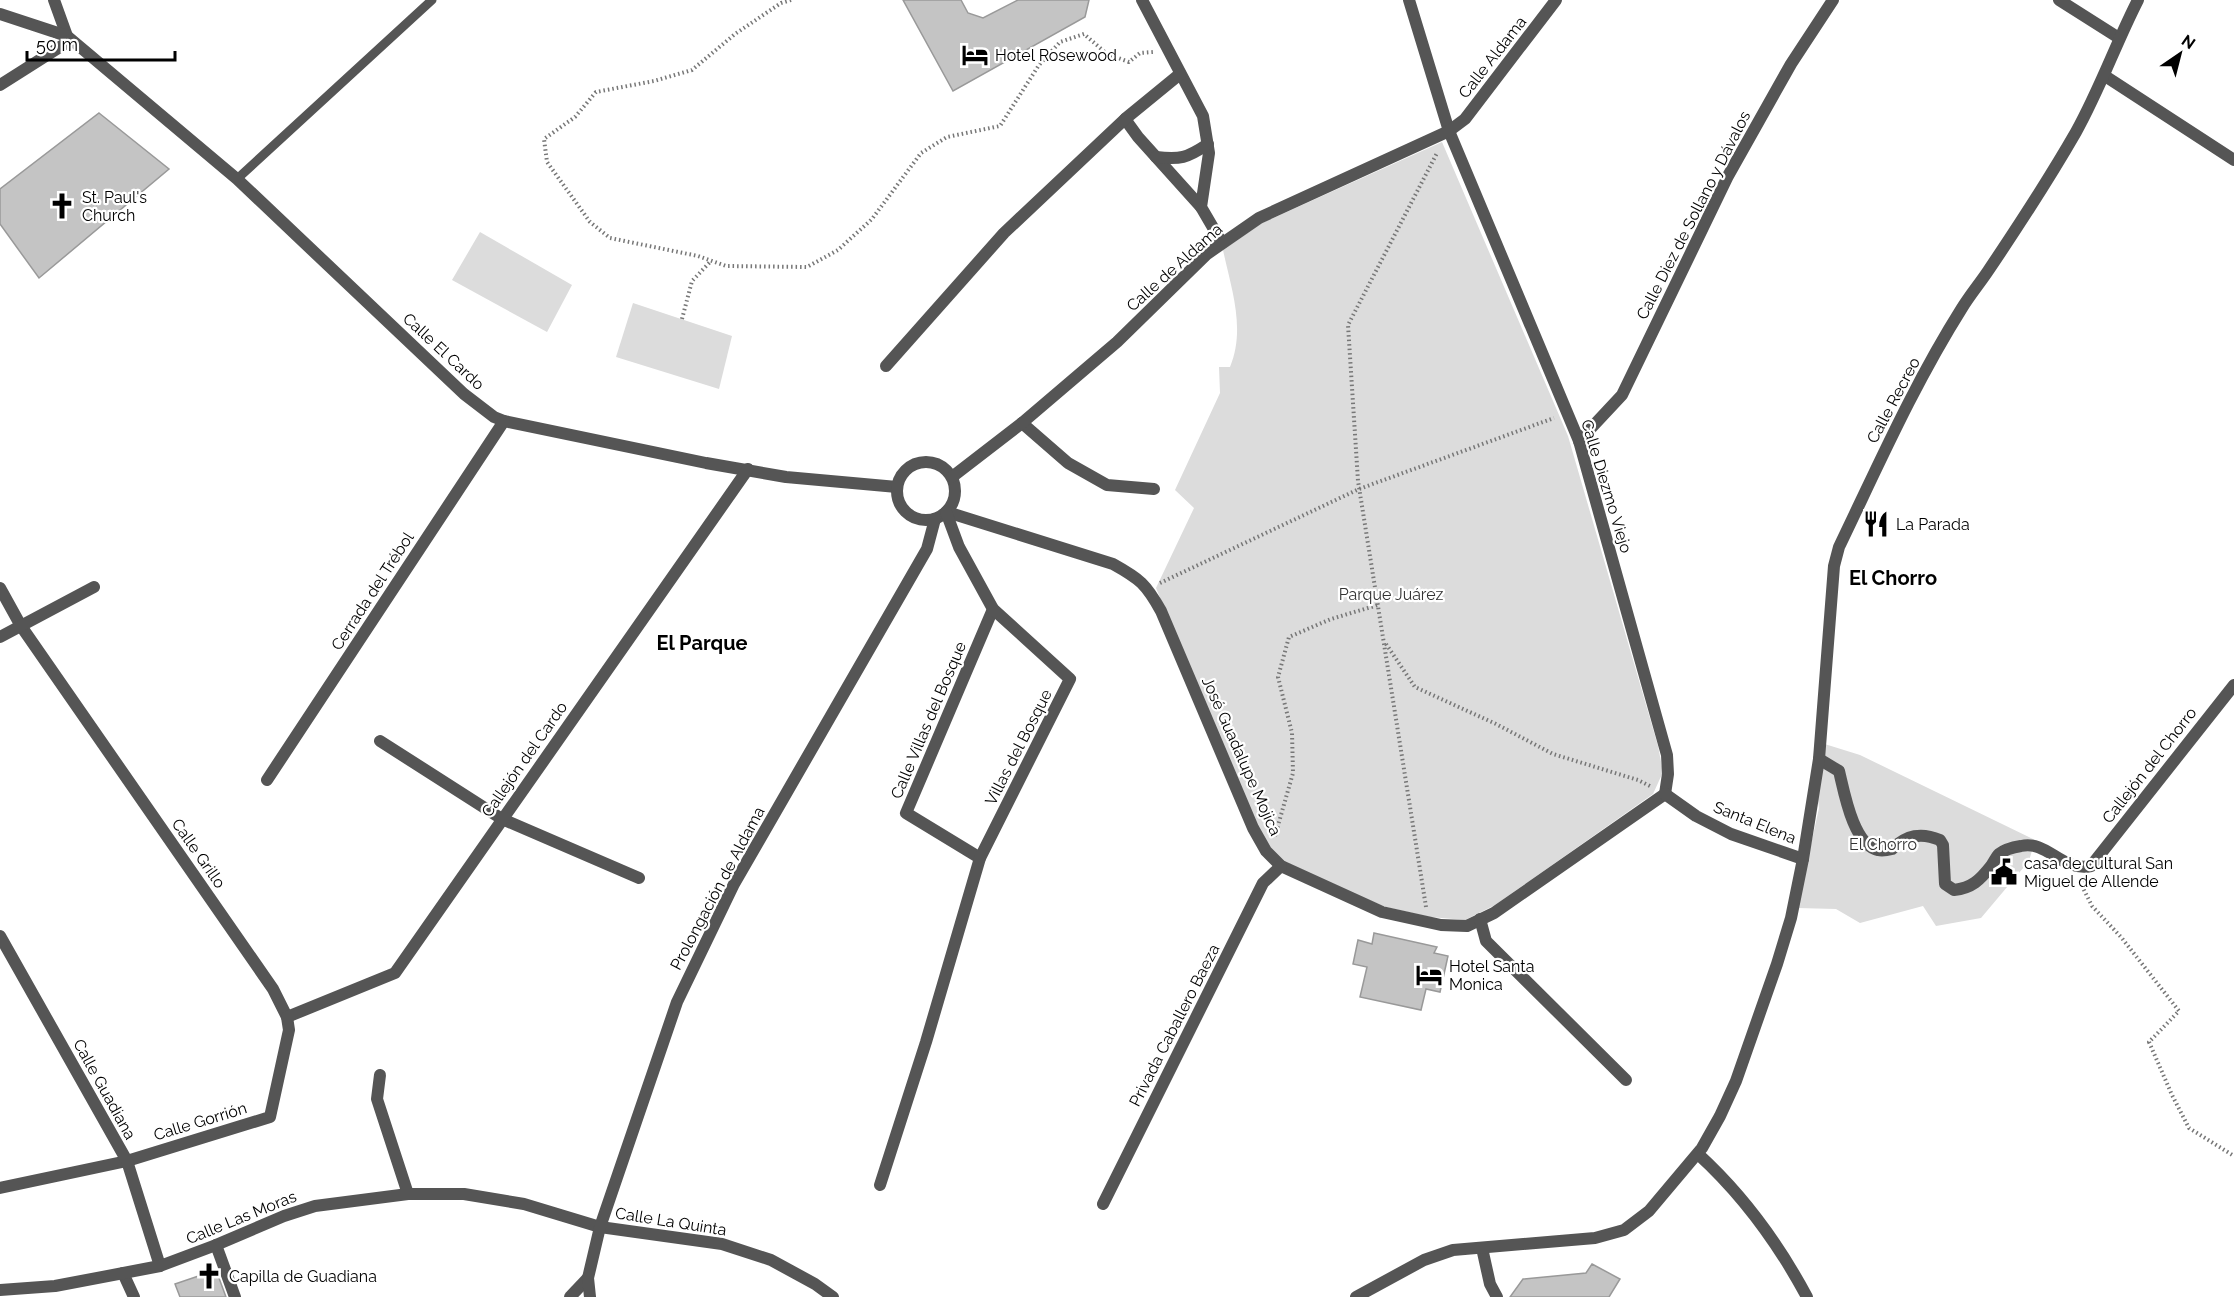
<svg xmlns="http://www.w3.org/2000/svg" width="2234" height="1297" viewBox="0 0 2234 1297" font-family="Raleway,sans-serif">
<rect width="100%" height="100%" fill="#fff"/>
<!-- green -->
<g fill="#dcdcdc">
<path d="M1442 142 1568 436 1658 746 1663 772 1653 794 1495 905 1465 920 1430 917 1386 907 1364 898 1285 862 1271 851 1256 828 1156 588 1194 508 1175 490 1220 393 1219 367H1230C1246 328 1231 288 1223 250L1262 223Z"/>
<polygon points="480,232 572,285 547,332 452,280"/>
<polygon points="633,303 732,336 719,389 616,357"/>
<polygon points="1815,741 1860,755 2035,840 2029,861 1981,918 1936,926 1923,906 1860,923 1836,909 1797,908 1819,808 1813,760"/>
</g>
<!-- building -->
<g fill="#c4c4c4" stroke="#999" stroke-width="1.5">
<polygon points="903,0 961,0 968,13 983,18 1018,0 1089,0 1085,17 953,91"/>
<polygon points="99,113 169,169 39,278 0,224 0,189"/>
<polygon points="1374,933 1437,947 1434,953 1448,956 1440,992 1426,989 1421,1010 1360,997 1367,967 1353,964 1358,940 1372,944"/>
<polygon points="1592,1264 1620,1279 1609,1297 1510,1297 1523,1279 1586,1273"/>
<polygon points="216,1270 226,1297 180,1297 175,1284"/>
</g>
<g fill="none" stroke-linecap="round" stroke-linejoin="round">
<!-- path -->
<g stroke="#777" stroke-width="4" stroke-dasharray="1.5 3" stroke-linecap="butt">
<polyline points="791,0 781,3 735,34 692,70 654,81 596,92 575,117 544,139 547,162 590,222 610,238 698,256 726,266 807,267 838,250 872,219 921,153 947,137 1000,126 1039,65 1060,42 1084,34 1107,54 1129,62 1140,53 1153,52"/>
<polyline points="682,319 692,281 711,261"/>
<polyline points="1160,583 1359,489 1554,418"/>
<polyline points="1386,644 1415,687 1496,724 1553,754 1638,780 1650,786"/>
<polyline points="1275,836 1293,773 1292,733 1278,677 1289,637 1331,619 1378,605"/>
<polyline points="2085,881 2083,888 2092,906 2121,937 2179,1011 2149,1042 2172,1095 2189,1128 2234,1156"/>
<polyline points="1426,907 1358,481 1348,325 1437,153"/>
</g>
<!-- service -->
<polyline stroke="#555" stroke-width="9" points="237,179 432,0"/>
<!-- minor -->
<g stroke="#555" stroke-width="12">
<polyline points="54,0 67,36"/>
<polyline points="1142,0 1203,116 1209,153 1201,207 1222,243"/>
<polyline points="1409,0 1449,131 1579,441 1667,755 1668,774 1665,794"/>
<polyline points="2059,0 2119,38"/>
<polyline points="0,14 67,36 237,179 464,394 494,417 504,421 706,463 786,477 897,487"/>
<polyline points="2105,76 2234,160"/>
<polyline points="0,85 71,40"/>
<polyline points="1125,119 1138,137 1201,207"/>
<path d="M1156 157C1180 160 1187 158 1208 144"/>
<polyline points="886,366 1004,233 1125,119 1180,74"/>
<polyline points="1022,423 1068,463 1107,485 1154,489"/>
<polyline points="1579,441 1622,395 1728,176 1791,64 1833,0"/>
<circle cx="926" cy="491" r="29"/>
<polyline points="952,477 1022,423 1117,342 1207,254 1259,218 1449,131 1465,119 1556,0"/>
<path d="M947 512 1113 564C1140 579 1146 584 1161 611L1253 828 1266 851 1281 866 1382 912 1441 925 1467 926 1494 913 1665 794"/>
<polyline points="0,588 21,626 273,989 287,1017 289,1030 270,1117 127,1161 0,1188"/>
<polyline points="0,637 94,587"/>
<polyline points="380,741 502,819 639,878"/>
<path d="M1819 759 1839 771C1844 791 1853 845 1878 850 1882 851 1888 850 1892 849 1907 835 1921 832 1940 840L1943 845 1945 884 1954 890C1972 888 1980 880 1991 866 1994 862 1996 857 1999 854 2004 850 2015 847 2021 846 2048 840 2061 872 2091 866L2234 685"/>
<polyline points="267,780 504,421"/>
<polyline points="1665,794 1696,816 1731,834 1803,859"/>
<polyline points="980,858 906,813 993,609"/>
<polyline points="1480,919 1486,941 1626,1080"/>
<polyline points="0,936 127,1161 160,1266"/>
<polyline points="287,1017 395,973 748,469"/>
<polyline points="380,1075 377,1099 408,1194"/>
<path d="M1698 1154C1743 1195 1778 1243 1807 1297"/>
<polyline points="880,1185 926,1042 980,858 1070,679 993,609 959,547 946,512"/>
<polyline points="1103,1204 1263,883 1281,866"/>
<polyline points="216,1245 235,1297"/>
<polyline points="1482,1248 1490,1284 1497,1297"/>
<polyline points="123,1273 134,1297"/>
<polyline points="0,1290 55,1286 160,1266 216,1245 284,1216 315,1206 408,1194 464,1194 524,1204 600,1227 722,1244 771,1260 815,1284 833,1297"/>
<polyline points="570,1297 588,1278"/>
<polyline points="590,1297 588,1278 600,1227 677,1002 734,884 927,549 935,519"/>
<path d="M1356 1297 1424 1260 1453 1250 1595 1238 1624 1230 1649 1211 1702 1148 1720 1116 1736 1081 1777 964 1791 918 1803 859 1819 759 1834 566 1839 547C1878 466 1914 384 1962 308 1970 295 1980 283 1988 271 2019 225 2049 179 2076 132 2100 89 2116 43 2138 0"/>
</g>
</g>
<!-- icons -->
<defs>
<g id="hotel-bare" transform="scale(2.07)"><path d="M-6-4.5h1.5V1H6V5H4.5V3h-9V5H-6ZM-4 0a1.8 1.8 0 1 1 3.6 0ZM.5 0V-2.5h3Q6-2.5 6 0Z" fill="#000" stroke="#fff" stroke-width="2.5" paint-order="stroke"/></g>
<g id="church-bare" transform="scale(2.07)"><path d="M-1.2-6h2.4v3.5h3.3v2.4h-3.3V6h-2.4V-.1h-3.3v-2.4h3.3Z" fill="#000" stroke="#fff" stroke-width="2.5" paint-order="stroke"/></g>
<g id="restaurant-bare" transform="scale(2.07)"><path d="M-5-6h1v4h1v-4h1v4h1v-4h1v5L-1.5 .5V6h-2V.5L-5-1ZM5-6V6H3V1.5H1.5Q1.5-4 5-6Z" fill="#000" stroke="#fff" stroke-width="2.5" paint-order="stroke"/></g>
<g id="civic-bare" transform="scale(2.07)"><path d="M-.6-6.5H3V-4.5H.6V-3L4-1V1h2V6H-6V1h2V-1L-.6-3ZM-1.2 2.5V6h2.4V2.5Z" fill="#000" stroke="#fff" stroke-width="2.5" paint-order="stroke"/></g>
</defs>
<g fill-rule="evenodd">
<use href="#hotel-bare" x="975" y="55"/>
<use href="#church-bare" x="62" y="206"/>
<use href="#restaurant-bare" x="1876" y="524"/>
<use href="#civic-bare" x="2004" y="872"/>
<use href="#hotel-bare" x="1429" y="975"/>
<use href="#church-bare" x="209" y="1276"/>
</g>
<g text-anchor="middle" stroke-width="4.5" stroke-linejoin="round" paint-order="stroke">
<!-- poi labels -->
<g font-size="16" fill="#000" stroke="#fff" text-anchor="start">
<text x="995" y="61">Hotel Rosewood</text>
<text x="82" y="203">St. Paul's<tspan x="82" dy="18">Church</tspan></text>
<text x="1896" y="530">La Parada</text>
<text x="2024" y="869">casa de cultural San<tspan x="2024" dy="18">Miguel de Allende</tspan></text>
<text x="1449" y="972">Hotel Santa<tspan x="1449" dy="18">Monica</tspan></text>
<text x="229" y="1282">Capilla de Guadiana</text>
</g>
<!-- street labels -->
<g font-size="16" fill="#000" stroke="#fff">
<text transform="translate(1492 57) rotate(-52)" y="6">Calle Aldama</text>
<text transform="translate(1693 215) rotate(-63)" y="6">Calle Diez de Sollano y Dávalos</text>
<text transform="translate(1174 267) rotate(-42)" y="6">Calle de Aldama</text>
<text transform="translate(444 351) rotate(43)" y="6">Calle El Cardo</text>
<text transform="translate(1893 400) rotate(-62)" y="6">Calle Recreo</text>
<text transform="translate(1607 486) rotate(73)" y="6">Calle Diezmo Viejo</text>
<text transform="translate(372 591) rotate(-57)" y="6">Cerrada del Trébol</text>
<text transform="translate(928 720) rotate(-67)" y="6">Calle Villas del Bosque</text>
<text transform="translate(1018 747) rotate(-63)" y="6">Villas del Bosque</text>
<text transform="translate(1242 756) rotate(66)" y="6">José Guadalupe Mojica</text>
<text transform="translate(524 759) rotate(-55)" y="6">Callejón del Cardo</text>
<text transform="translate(2149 765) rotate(-52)" y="6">Callejón del Chorro</text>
<text transform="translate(1755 822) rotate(22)" y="6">Santa Elena</text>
<text transform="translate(199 853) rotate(55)" y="6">Calle Grillo</text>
<text transform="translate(717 888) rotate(-62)" y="6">Prolongación de Aldama</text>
<text transform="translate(1174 1025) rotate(-63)" y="6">Privada Caballero Baeza</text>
<text transform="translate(105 1089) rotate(61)" y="6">Calle Guadiana</text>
<text transform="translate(200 1121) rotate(-17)" y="6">Calle Gorrión</text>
<text transform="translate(241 1217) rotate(-22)" y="6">Calle Las Moras</text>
<text transform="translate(671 1221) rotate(9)" y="6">Calle La Quinta</text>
</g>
<!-- park labels -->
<g font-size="16" fill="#333" stroke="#fff">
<text x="1391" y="600">Parque Juárez</text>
<text x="1883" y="850">El Chorro</text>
</g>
<!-- quarter labels -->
<g font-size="20" font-weight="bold" fill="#000" stroke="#fff">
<text x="1893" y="585">El Chorro</text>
<text x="702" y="650">El Parque</text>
</g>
</g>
<!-- north arrow -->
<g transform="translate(2180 54) rotate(35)" stroke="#ffffff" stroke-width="4.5" paint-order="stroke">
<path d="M0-4.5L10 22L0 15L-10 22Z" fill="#000000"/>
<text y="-9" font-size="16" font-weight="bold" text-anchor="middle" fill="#000000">N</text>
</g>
<!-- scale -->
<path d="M27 51v9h148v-9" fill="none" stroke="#000000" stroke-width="3"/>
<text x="36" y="51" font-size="18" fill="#000000" stroke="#ffffff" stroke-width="4.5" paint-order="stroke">50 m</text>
</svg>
